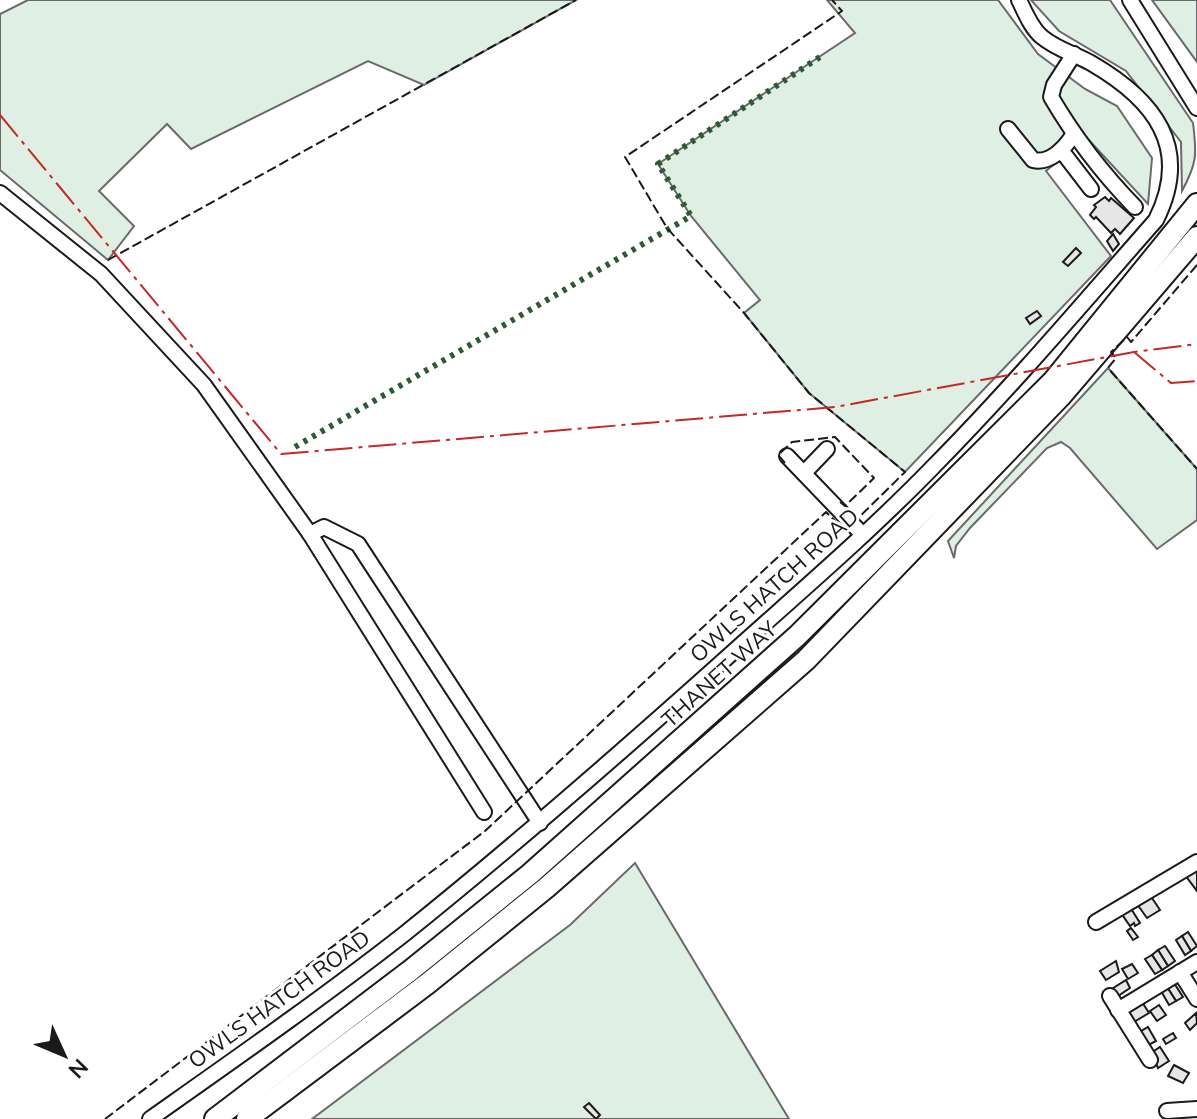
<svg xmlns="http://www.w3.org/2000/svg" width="1197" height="1119" viewBox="0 0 1197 1119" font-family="Mulish,sans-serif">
<rect width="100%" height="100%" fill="#fff"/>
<!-- green -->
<g fill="#e0efe3" stroke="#6a6a6a" stroke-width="2">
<polygon points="28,0 576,0 424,85 368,61 191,149 167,124 99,191 134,226 108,260 0,170 0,14"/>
<polygon points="827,0 998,0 1038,54 1085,89 1117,106 1152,158 1148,204 1086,137 1046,171 1111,256 905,472 809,393 744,313 760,300 691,216 658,164 855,33"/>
<path d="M1031 0H1110L1193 123C1197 155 1197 163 1182 191L1181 142 1126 71 1059 31Z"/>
<polygon points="1152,0 1197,0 1197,62"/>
<polygon points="1108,368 1197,469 1197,520 1157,549 1070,448 1061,442 1047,448 970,528 956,546 954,558 948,541"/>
<polygon points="635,863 789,1119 312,1119 570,925"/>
</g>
<!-- building -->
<g fill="#e6e6e6" stroke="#1a1a1a" stroke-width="2">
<polygon points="1105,197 1109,201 1111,198 1134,218 1120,234 1115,229 1111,233 1096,217 1094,219 1090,215 1096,207 1094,205"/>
<polygon points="1113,234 1119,244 1113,251 1107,241"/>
<polygon points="1076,248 1081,253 1068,266 1063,262"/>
<polygon points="1037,311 1041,316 1030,324 1026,318"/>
<polygon points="1197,868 1197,891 1185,875"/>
<polygon points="1150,895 1160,910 1147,918 1137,904"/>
<polygon points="1130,907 1140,923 1135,926 1134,923 1130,926 1121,913"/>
<polygon points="1131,928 1138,937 1133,940 1127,931"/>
<polygon points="1188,932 1197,946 1191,951 1182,936"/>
<polygon points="1182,936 1191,951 1185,955 1176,940"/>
<polygon points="1165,946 1175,961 1168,966 1158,950"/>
<polygon points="1158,950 1168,966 1162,970 1152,955"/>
<polygon points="1152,955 1162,970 1155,974 1145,959"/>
<polygon points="1116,961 1119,972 1106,980 1100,971"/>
<polygon points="1132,964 1138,973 1128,979 1122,969"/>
<polygon points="1126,980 1130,988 1115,998 1110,990"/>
<polygon points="1174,983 1183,997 1176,1001 1167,987"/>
<polygon points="1167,987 1176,1001 1169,1005 1161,991"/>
<polygon points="1142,1002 1149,1013 1134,1022 1127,1011"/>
<polygon points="1159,1005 1166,1015 1157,1021 1150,1011"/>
<polygon points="1196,1013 1197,1023 1190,1030 1185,1023"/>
<polygon points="1148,1027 1156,1041 1145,1047 1138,1033"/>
<polygon points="1173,1033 1176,1038 1166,1044 1163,1039"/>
<polygon points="1160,1047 1169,1061 1158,1068 1151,1053"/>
<polygon points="1174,1065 1189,1073 1183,1083 1168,1076"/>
<polygon points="589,1103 600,1115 596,1119 584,1107"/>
</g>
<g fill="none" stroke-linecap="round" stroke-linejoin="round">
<!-- minor casing -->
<g stroke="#1a1a1a" stroke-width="18">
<g id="minor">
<polyline points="1130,0 1197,108"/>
<path d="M1074 54 1054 85 1051 97C1075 138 1102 173 1135 207"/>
<path d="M1008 129 1033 160C1050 164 1065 148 1073 135"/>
<polyline points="1061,150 1091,189"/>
<polyline points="0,193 101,274 204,385 310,534 484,812"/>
<polyline points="787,456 863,535"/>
<polyline points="804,473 827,449"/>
<polyline points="310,534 324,527 358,544 540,823"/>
<polyline points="1096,922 1197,862"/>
<polyline points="1180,972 1197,999"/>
<polyline points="1110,996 1150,1060"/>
<polyline points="1118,1010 1197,962"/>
<polyline points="1167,1111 1197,1109"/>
<path d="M150 1119C235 1059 321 999 403 935 513 847 618 755 723 661 794 597 867 535 933 467 1011 388 1083 303 1156 220 1192 148 1155 100 1091 63 1075 54 1056 49 1042 37 1031 28 1025 12 1019 0"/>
</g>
</g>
<!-- highway casing -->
<g stroke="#1a1a1a" stroke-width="24">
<g id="highway">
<polyline points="215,1119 411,970 530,874 797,636 1053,381 1197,204"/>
<polyline points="247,1119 427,984 546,888 806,660 1061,396 1197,237"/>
</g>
</g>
<!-- minor -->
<use href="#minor" stroke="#fff" stroke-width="14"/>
<!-- highway -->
<use href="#highway" stroke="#fff" stroke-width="20"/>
<!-- hedge -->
<polyline stroke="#2b5a34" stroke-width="6" stroke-dasharray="4 6" stroke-linecap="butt" points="295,447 691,216 658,164 823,55"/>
<!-- fence -->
<g stroke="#1a1a1a" stroke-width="2" stroke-dasharray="10 4" stroke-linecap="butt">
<polyline points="108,260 576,0"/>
<polyline points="1197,265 1131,342 1127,337 1111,352 1116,358 1108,368 1197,469"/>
<polyline points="785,463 778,455 792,442 835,437 874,478 845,506 840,502"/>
<polyline points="105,1119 485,831 826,512 845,531 905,472 809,393 744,313 667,228 625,157 842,11 832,0"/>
</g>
<!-- power -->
<g stroke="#c62828" stroke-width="2" stroke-dasharray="28 6 4 6" stroke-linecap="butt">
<polyline points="0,115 281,454 835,407 1134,352 1197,344"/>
<polyline points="1134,352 1171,383 1197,381"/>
</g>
</g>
<g text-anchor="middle" stroke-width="6" stroke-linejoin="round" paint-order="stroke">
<!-- street labels -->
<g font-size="22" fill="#1a1a1a" stroke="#fff">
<text transform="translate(774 585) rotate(-42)" y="8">OWLS HATCH ROAD</text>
<text transform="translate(719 674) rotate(-42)" y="8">THANET WAY</text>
<text transform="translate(279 999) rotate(-36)" y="8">OWLS HATCH ROAD</text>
</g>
</g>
<!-- north arrow -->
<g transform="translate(64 1055) rotate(134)" stroke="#ffffff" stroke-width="6" paint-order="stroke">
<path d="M0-6L14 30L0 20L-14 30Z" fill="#1a1a1a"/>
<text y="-12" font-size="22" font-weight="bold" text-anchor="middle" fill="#1a1a1a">N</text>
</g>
</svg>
